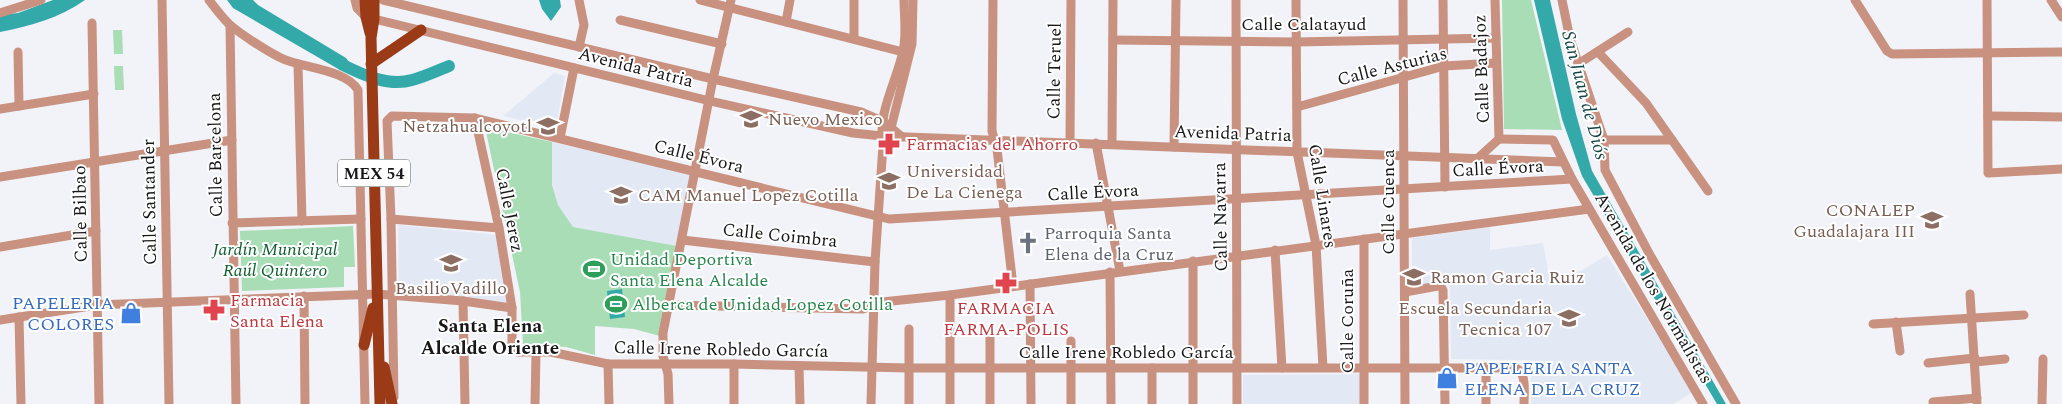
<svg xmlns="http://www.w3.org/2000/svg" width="2062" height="404" viewBox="0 0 2062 404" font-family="Spectral,serif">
<rect width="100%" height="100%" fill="#f1f3f9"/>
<!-- built -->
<g fill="#e3e8f5">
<polygon points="554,73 565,76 556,128 503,116"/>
<polygon points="552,142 692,174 677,246 573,227 558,205 552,185"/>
<polygon points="398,225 498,235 509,303 399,291"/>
<polygon points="1490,227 1490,250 1543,243 1549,276 1581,271 1607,255 1693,392 1673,404 1531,404 1531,360 1451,359 1450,282 1412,288 1412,238"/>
<polygon points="1360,374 1360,404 1243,404 1243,375"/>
</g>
<!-- green -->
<g fill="#a9ddb6">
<polygon points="1502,0 1531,0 1562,130 1504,129"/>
<polygon points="113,30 122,30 123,54 114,54"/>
<polygon points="114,66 123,66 124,90 115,90"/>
<polygon points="485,127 552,142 552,185 558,205 573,227 677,246 660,336 634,329 595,326 595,355 566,347 523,345 520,292"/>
<polygon points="353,226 355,267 344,267 344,287 242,291 240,231"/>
</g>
<!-- water -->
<g fill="#34a9aa">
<path d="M53 0H85C60 18 30 26 0 32V15L18 13Z"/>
<polygon points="227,0 253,0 258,5 346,58 357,72 340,70 233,8"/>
<polygon points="539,0 560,0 561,7 551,21 542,9"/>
<polygon points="1534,0 1550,0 1576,114 1592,171 1726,404 1717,404 1582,176 1562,119"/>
<polygon points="622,289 625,317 610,319 607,291"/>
</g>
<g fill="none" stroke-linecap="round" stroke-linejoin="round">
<!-- river -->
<path stroke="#34a9aa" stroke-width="12" d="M343 65C363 75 389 87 412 80 424 77 437 71 449 66"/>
<!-- minor -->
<g stroke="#c9917f" stroke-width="9">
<polyline points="162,0 169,404"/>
<path d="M209 0C215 8 222 17 229 24 239 33 268 52 281 58 301 68 346 69 358 90L365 404"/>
<polyline points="355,0 357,8 366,17 710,101 853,133 882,136 1563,162"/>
<polyline points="383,0 713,79 861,112 884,122 902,137"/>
<polyline points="579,0 584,25 579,47"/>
<polyline points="700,0 903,52"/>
<polyline points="854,0 854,39"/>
<polyline points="993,0 992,131 997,149 1013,286"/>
<polyline points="1236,0 1237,404"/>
<polyline points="1296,0 1297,152 1316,245 1323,367"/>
<polyline points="1403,0 1405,404"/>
<polyline points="1443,0 1445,187"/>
<polyline points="1562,0 1570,39 1604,140 1605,170 1650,255 1736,404"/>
<polyline points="1855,0 1887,51 1892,54 2062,52"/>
<polyline points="1987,0 1988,173 2062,169"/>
<polyline points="2051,0 2062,17"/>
<polyline points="0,13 41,0"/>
<polyline points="620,20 722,44"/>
<polyline points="786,22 790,0"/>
<polyline points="92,23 99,404"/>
<polyline points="230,25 236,404"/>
<polyline points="1113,40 1296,42 1496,38"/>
<polyline points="18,52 19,106"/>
<polyline points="1598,52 1646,103 1708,191"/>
<polyline points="298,64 302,221"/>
<polyline points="1578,64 1628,32"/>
<polyline points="1297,107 1444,66 1496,63"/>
<polyline points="0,109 94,94"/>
<polyline points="1988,116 2062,117"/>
<path d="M475 118 499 228 512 308V346L514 350 517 352H551L608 364H734L909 368H1516C1527 373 1524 393 1524 404"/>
<polyline points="890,132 912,44 913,0"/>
<polyline points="560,138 574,68"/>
<polyline points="1499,139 1553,140 1572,179 1703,404"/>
<polyline points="1604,140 1672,140"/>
<polyline points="1070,142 1071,0"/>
<polyline points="1096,143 1120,271"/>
<polyline points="1112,144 1113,0"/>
<polyline points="1174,147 1176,0"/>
<polyline points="1478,158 1499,139 1495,0"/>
<polyline points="0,177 232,140"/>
<polyline points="391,219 499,228"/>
<polyline points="232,223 361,219"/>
<polyline points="1364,239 1364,404"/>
<polyline points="682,240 875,262"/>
<polyline points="0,247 96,231"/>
<polyline points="1275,250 1282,368"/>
<polyline points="1193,261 1193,404"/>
<polyline points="1110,272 1111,404"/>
<polyline points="1030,284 1031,404"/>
<polyline points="1405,292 1438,286 1441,287 1443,290 1445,404"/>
<polyline points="1970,294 1977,404"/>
<polyline points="950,295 950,404"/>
<polyline points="304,296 305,404"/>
<polyline points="463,301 465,404"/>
<polyline points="669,305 863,309 882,302 950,295 1589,209"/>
<polyline points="19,317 21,404"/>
<polyline points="0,320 97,305 377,294 463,301 512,308"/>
<polyline points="1896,322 1900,351"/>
<polyline points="1873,324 2024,315"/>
<polyline points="909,329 909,404"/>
<polyline points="990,335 990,404"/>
<polyline points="1071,341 1071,404"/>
<polyline points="1975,362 2005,359"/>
<polyline points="1928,363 1975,358"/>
<polyline points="608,364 609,404"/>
<polyline points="734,364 734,404"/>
<polyline points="799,366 800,404"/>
<polyline points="1486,367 1486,404"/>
<polyline points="1152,368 1152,404"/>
<polyline points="394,397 391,219 387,121 392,116 475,118 889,219 1572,179"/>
<polyline points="1933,402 1977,398"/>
<polyline points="535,404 536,352"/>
<polyline points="669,404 668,374 663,356 663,333 713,79 731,0"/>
<path d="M871 404 875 262 883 145C877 113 897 81 903 51 907 35 904 16 904 0"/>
<polyline points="2042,404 2043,359"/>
</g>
<!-- major -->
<g stroke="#9a3a16" stroke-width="11">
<polyline points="365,0 366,17 370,33"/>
<polyline points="374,0 374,19 371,38 380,404"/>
<polyline points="371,64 421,30"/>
<polyline points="364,345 373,308"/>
<polyline points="384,367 392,404"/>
</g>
</g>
<!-- icons -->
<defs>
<g id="school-bare" transform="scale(1.725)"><path d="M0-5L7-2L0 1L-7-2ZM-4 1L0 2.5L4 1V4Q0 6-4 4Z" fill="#8d6e63" stroke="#fff" stroke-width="2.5" paint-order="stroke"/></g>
<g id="pharmacy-bare" transform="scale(1.725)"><path d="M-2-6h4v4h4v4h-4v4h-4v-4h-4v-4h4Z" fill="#e0444e" stroke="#fff" stroke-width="2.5" paint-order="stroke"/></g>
<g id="university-bare" transform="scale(1.725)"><path d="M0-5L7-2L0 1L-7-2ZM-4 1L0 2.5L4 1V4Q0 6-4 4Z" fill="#8d6e63" stroke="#fff" stroke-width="2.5" paint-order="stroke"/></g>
<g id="church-bare" transform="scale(1.725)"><path d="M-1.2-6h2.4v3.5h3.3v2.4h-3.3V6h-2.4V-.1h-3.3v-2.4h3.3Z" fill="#6b7280" stroke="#fff" stroke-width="2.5" paint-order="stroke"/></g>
<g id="stadium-bare" transform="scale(1.725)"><path d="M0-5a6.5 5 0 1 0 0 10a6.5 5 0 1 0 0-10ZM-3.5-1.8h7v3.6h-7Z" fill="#2e9e5b" stroke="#fff" stroke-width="2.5" paint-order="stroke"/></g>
<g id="shop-bare" transform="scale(1.725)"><path d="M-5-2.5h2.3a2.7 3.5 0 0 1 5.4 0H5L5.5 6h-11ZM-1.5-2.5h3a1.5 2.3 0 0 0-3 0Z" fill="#3f7fe0" stroke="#fff" stroke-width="2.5" paint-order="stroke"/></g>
</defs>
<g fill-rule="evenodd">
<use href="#school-bare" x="751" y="119"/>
<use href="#school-bare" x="548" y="126"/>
<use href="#pharmacy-bare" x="889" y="144"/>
<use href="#university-bare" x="889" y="181"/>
<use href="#school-bare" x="621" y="195"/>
<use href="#university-bare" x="1932" y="220"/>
<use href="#church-bare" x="1028" y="243"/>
<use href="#school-bare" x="451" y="263"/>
<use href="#stadium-bare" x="594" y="269"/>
<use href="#school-bare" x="1414" y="277"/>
<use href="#pharmacy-bare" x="1006" y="283"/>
<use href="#stadium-bare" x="616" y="304"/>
<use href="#pharmacy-bare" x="214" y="310"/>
<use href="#shop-bare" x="131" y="313"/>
<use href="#school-bare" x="1569" y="318"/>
<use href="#shop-bare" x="1447" y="378"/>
</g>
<g text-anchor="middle" stroke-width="4" stroke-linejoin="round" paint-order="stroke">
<!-- shield labels -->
<rect fill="#fff" stroke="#5d5d5f" stroke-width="1" x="338" y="159.5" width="72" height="27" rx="4"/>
<g font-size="16" font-weight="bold" fill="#18181a">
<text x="374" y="179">MEX 54</text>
</g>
<!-- street labels -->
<g font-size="18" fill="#18181a" stroke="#fff">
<text x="1304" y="30">Calle Calatayud</text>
<text transform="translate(1392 66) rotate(-14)" y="6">Calle Asturias</text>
<text transform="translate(636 67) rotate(14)" y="6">Avenida Patria</text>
<text transform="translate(1481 69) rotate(-92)" y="6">Calle Badajoz</text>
<text transform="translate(1054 71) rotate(-89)" y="6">Calle Teruel</text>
<text transform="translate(1233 133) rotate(2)" y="6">Avenida Patria</text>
<text transform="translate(215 155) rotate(-91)" y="6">Calle Barcelona</text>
<text transform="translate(699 156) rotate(14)" y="6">Calle Évora</text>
<text transform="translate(1498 168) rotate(-3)" y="6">Calle Évora</text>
<text transform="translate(1093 192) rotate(-3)" y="6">Calle Évora</text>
<text transform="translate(1323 196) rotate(81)" y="6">Calle Linares</text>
<text transform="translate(149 202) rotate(-91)" y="6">Calle Santander</text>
<text transform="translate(1388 202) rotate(-90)" y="6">Calle Cuenca</text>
<text transform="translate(510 210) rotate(79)" y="6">Calle Jerez</text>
<text transform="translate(80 214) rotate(-91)" y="6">Calle Bilbao</text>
<text transform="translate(1220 217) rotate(-91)" y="6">Calle Navarra</text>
<text transform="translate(780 235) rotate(6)" y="6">Calle Coimbra</text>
<text transform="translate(1654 288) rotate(60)" y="6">Avenida de los Normalistas</text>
<text transform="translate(1347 321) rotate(-90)" y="6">Calle Coruña</text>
<text transform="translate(721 349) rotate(1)" y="6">Calle Irene Robledo García</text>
<text x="1126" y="358">Calle Irene Robledo García</text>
</g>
<!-- education labels -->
<g font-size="18" fill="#785e54" stroke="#fff" text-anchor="start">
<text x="768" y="125">Nuevo Mexico</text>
<text x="532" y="132" text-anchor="end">Netzahualcoyotl</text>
<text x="906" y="177">Universidad<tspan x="906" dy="21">De La Cienega</tspan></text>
<text x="638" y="201">CAM Manuel Lopez Cotilla</text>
<text x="1915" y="216" text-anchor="end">CONALEP<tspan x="1915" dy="21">Guadalajara III</tspan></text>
<text x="1430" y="283">Ramon Garcia Ruiz</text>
<text x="451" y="294" text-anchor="middle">BasilioVadillo</text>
<text x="1552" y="314" text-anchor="end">Escuela Secundaria<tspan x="1552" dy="21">Tecnica 107</tspan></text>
</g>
<!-- health labels -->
<g font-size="18" fill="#be3a42" stroke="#fff" text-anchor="start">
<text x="906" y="150">Farmacias del Ahorro</text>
<text x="230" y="306">Farmacia<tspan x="230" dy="21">Santa Elena</tspan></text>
<text x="1006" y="314" text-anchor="middle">FARMACIA<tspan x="1006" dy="21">FARMA-POLIS</tspan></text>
</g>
<!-- worship labels -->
<g font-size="18" fill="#5b616d" stroke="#fff" text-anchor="start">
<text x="1044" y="239">Parroquia Santa<tspan x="1044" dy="21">Elena de la Cruz</tspan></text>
</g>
<!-- park labels -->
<g font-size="18" font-style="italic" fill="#105f31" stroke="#fff">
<text x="275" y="255">Jardín Municipal<tspan x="275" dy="21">Raúl Quintero</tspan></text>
</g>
<!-- leisure labels -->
<g font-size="18" fill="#27864d" stroke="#fff" text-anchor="start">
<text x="610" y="265">Unidad Deportiva<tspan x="610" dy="21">Santa Elena Alcalde</tspan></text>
<text x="632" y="310">Alberca de Unidad Lopez Cotilla</text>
</g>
<!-- shop labels -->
<g font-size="18" fill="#366cbe" stroke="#fff" text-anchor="end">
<text x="114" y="309">PAPELERIA<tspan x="114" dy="21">COLORES</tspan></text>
<text x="1464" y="374" text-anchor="start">PAPELERIA SANTA<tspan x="1464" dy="21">ELENA DE LA CRUZ</tspan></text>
</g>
<!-- water labels -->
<g font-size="19" font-style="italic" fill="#144647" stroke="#fff">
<text transform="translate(1586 95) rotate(75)" y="7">San Juan de Diós</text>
</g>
<!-- neighbourhood labels -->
<g font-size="19" font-weight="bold" fill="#18181a" stroke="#fff">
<text x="490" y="332">Santa Elena<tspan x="490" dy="22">Alcalde Oriente</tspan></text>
</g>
</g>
</svg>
